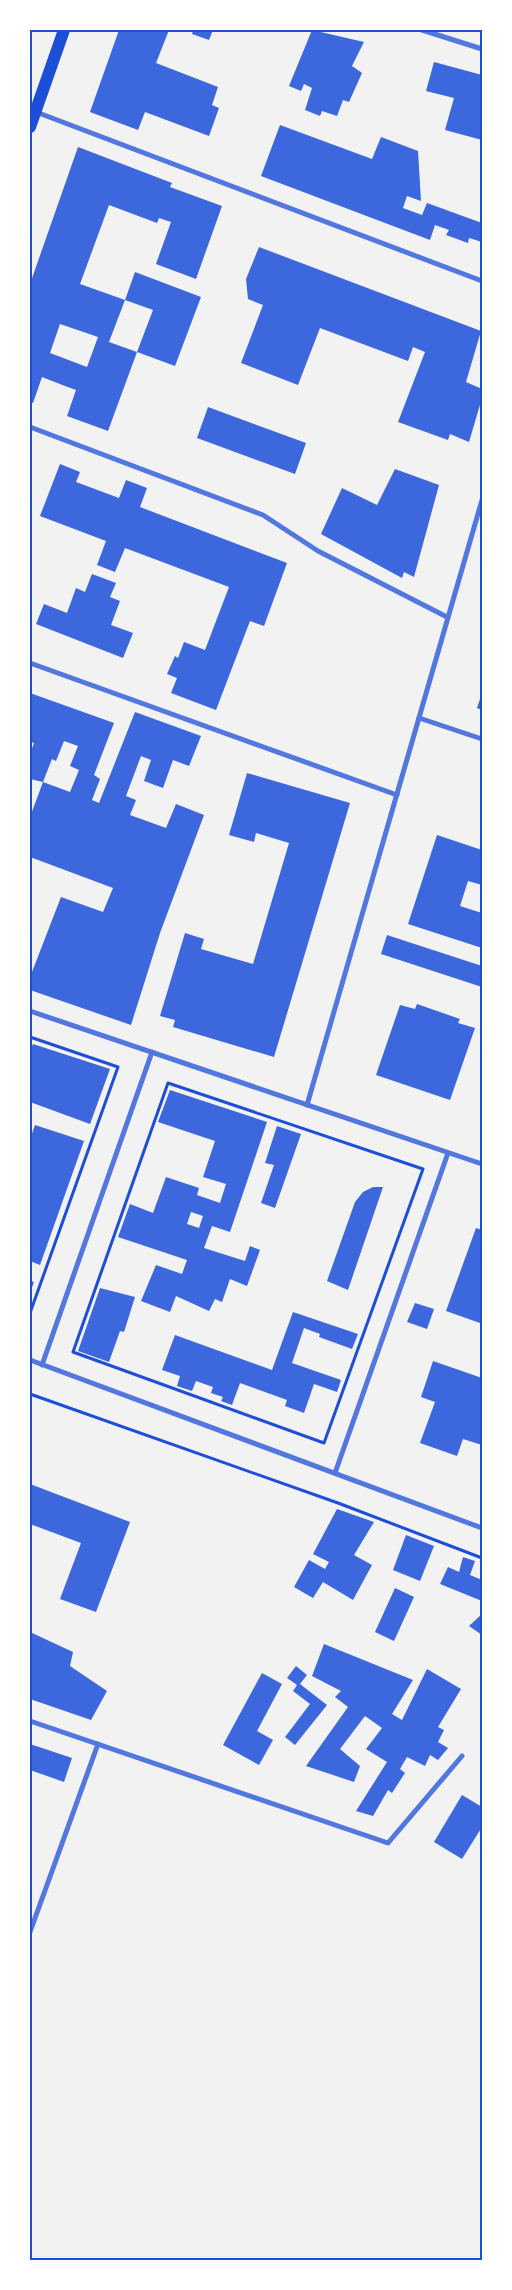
<svg xmlns="http://www.w3.org/2000/svg" width="512" height="2290" viewBox="0 0 512 2290" font-family="Poppins,sans-serif">
<rect width="100%" height="100%" fill="#f2f2f2"/>
<!-- building -->
<g fill="#3d67dc" fill-rule="evenodd">
<polygon points="119,30 169,30 156,63 218,87 212,105 219,108 209,136 145,112 138,130 90,112"/>
<polygon points="193,30 213,30 209,40 192,34"/>
<polygon points="312,30 364,42 352,66 362,73 349,102 343,100 337,116 322,111 320,116 305,110 312,88 304,84 301,91 289,86"/>
<polygon points="434,62 482,75 482,140 445,130 454,98 426,91"/>
<polygon points="280,125 372,159 381,137 418,151 421,201 407,196 403,208 422,215 427,203 482,223 482,242 469,238 468,243 446,235 449,230 435,225 430,240 261,176"/>
<path d="M78 147 172 183 170 187 222 206 196 279 156 264 171 222 159 218 157 223 109 205 80 284 125 300 109 342 137 352 108 431 67 416 76 390 65 386 42 377 33 403 30 402V284ZM60 324 98 337 87 367 50 353Z"/>
<polygon points="259,247 481,331 466,382 482,389 482,398 469,442 450,434 448,440 398,422 425,352 413,347 408,361 320,328 298,385 241,363 263,305 248,299 246,279"/>
<polygon points="135,272 201,297 175,366 137,352 153,310 125,300"/>
<polygon points="208,407 306,443 295,474 197,438"/>
<polygon points="60,464 80,472 76,482 119,498 126,480 147,488 140,507 287,563 264,626 250,621 216,710 171,693 177,678 167,674 175,656 178,658 184,642 205,650 229,587 125,548 115,572 97,565 106,541 40,516"/>
<polygon points="395,469 439,485 414,577 404,572 402,578 321,534 342,488 377,505"/>
<polygon points="92,574 116,583 110,597 120,601 111,625 133,633 123,658 36,624 44,604 67,613 76,588 85,592"/>
<path d="M30 693 114 723 94 775 100 779 92 800 99 803 135 712 201 736 189 766 173 760 163 788 144 781 151 760 141 756 126 796 136 800 130 815 166 828 176 804 204 815 160 933 131 1025 30 990V971L32 972 61 897 103 912 113 888 30 857V817L43 782 30 779V754L34 743 30 742ZM64 741 78 746 70 766 79 770 70 792 43 782 52 759 56 761Z"/>
<polygon points="482,693 482,710 477,708"/>
<polygon points="247,773 350,803 274,1057 173,1027 175,1020 160,1016 185,933 204,939 201,949 253,964 289,843 256,833 254,842 229,835"/>
<polygon points="437,835 482,850 482,885 468,881 460,906 482,913 482,948 408,924"/>
<polygon points="387,935 482,966 482,987 381,954"/>
<polygon points="417,1004 460,1019 458,1023 475,1028 450,1100 376,1075 400,1005 415,1009"/>
<polygon points="33,1044 110,1069 90,1124 30,1102 30,1051"/>
<path d="M170 1090 267 1122 230 1232 212 1226 204 1248 245 1261 250 1246 260 1250 247 1286 230 1279 222 1302 215 1299 209 1311 176 1296 170 1312 141 1301 156 1265 182 1274 187 1260 118 1237 130 1204 153 1213 166 1177 199 1188 197 1195 220 1203 226 1184 203 1177 215 1141 158 1122ZM191 1212 203 1216 199 1228 187 1224Z"/>
<polygon points="35,1125 84,1141 40,1265 30,1261 30,1139"/>
<polygon points="277,1126 301,1134 275,1208 261,1203 274,1165 265,1163"/>
<polygon points="373,1187 383,1187 348,1290 327,1281 355,1202 363,1192"/>
<polygon points="476,1228 482,1230 482,1319 480,1323 446,1311"/>
<polygon points="30,1281 34,1282 30,1293"/>
<polygon points="100,1288 135,1297 124,1332 120,1331 109,1362 78,1351"/>
<polygon points="415,1303 434,1309 427,1329 407,1322"/>
<polygon points="293,1312 358,1334 352,1349 319,1337 320,1334 304,1328 292,1363 341,1380 337,1392 314,1384 304,1413 285,1406 287,1400 240,1383 232,1405 221,1401 223,1397 211,1393 213,1387 196,1381 192,1391 177,1386 180,1376 162,1370 175,1335 272,1370"/>
<polygon points="433,1361 482,1378 482,1445 463,1439 457,1456 420,1443 435,1402 421,1397"/>
<polygon points="30,1484 130,1522 96,1612 60,1599 81,1543 30,1524"/>
<polygon points="337,1509 374,1522 354,1555 372,1565 353,1600 323,1582 313,1598 294,1587 309,1560 325,1569 329,1562 313,1554"/>
<polygon points="406,1535 434,1546 420,1581 393,1570"/>
<polygon points="463,1557 475,1561 470,1575 482,1580 482,1601 440,1584 448,1567 459,1572"/>
<polygon points="395,1588 414,1597 394,1641 375,1632"/>
<polygon points="482,1614 482,1635 469,1626"/>
<polygon points="30,1632 73,1652 70,1666 107,1691 91,1720 30,1699"/>
<polygon points="324,1644 413,1680 392,1714 402,1720 427,1669 461,1689 438,1727 444,1730 438,1742 448,1748 438,1760 430,1755 425,1766 407,1757 400,1769 405,1773 392,1793 388,1790 373,1816 356,1811 387,1762 366,1749 382,1728 365,1716 340,1749 360,1766 354,1782 306,1766 348,1707 335,1697 341,1691 312,1676"/>
<polygon points="296,1666 307,1675 300,1684 327,1705 295,1745 285,1737 310,1704 293,1691 297,1685 287,1678"/>
<polygon points="262,1673 282,1684 257,1731 273,1740 259,1765 223,1745"/>
<polygon points="30,1744 72,1758 64,1782 30,1770"/>
<polygon points="462,1795 482,1807 482,1827 462,1859 434,1842"/>
</g>
<g fill="none" stroke-linecap="round" stroke-linejoin="round">
<!-- path -->
<g stroke="#1d4ed8" stroke-width="3">
<polyline points="30,1037 118,1067 30,1313"/>
<polygon points="168,1083 423,1169 324,1443 73,1352"/>
<polyline points="30,1394 338,1503 482,1558"/>
</g>
<!-- minor -->
<g stroke="#5277de" stroke-width="5">
<polyline points="422,30 482,49"/>
<polyline points="36,112 482,281"/>
<polyline points="30,427 263,515 318,551 447,617"/>
<polyline points="30,663 397,795"/>
<polyline points="419,718 482,739"/>
<polyline points="30,1011 482,1164"/>
<polyline points="307,1105 482,500"/>
<polyline points="30,1360 482,1528"/>
<polyline points="42,1365 152,1052"/>
<polyline points="335,1473 448,1153"/>
<polyline points="30,1721 388,1843 462,1756"/>
<polyline points="30,1932 98,1744"/>
</g>
<!-- primary -->
<polyline stroke="#1d4ed8" stroke-width="12" points="30,127 64,30"/>
</g>
<!-- border -->
<rect width="512" height="2290" fill="none" stroke="#ffffff" stroke-width="62"/>
<rect x="31" y="31" width="450" height="2228" fill="none" stroke="#1d4ed8" stroke-width="2"/>
</svg>
